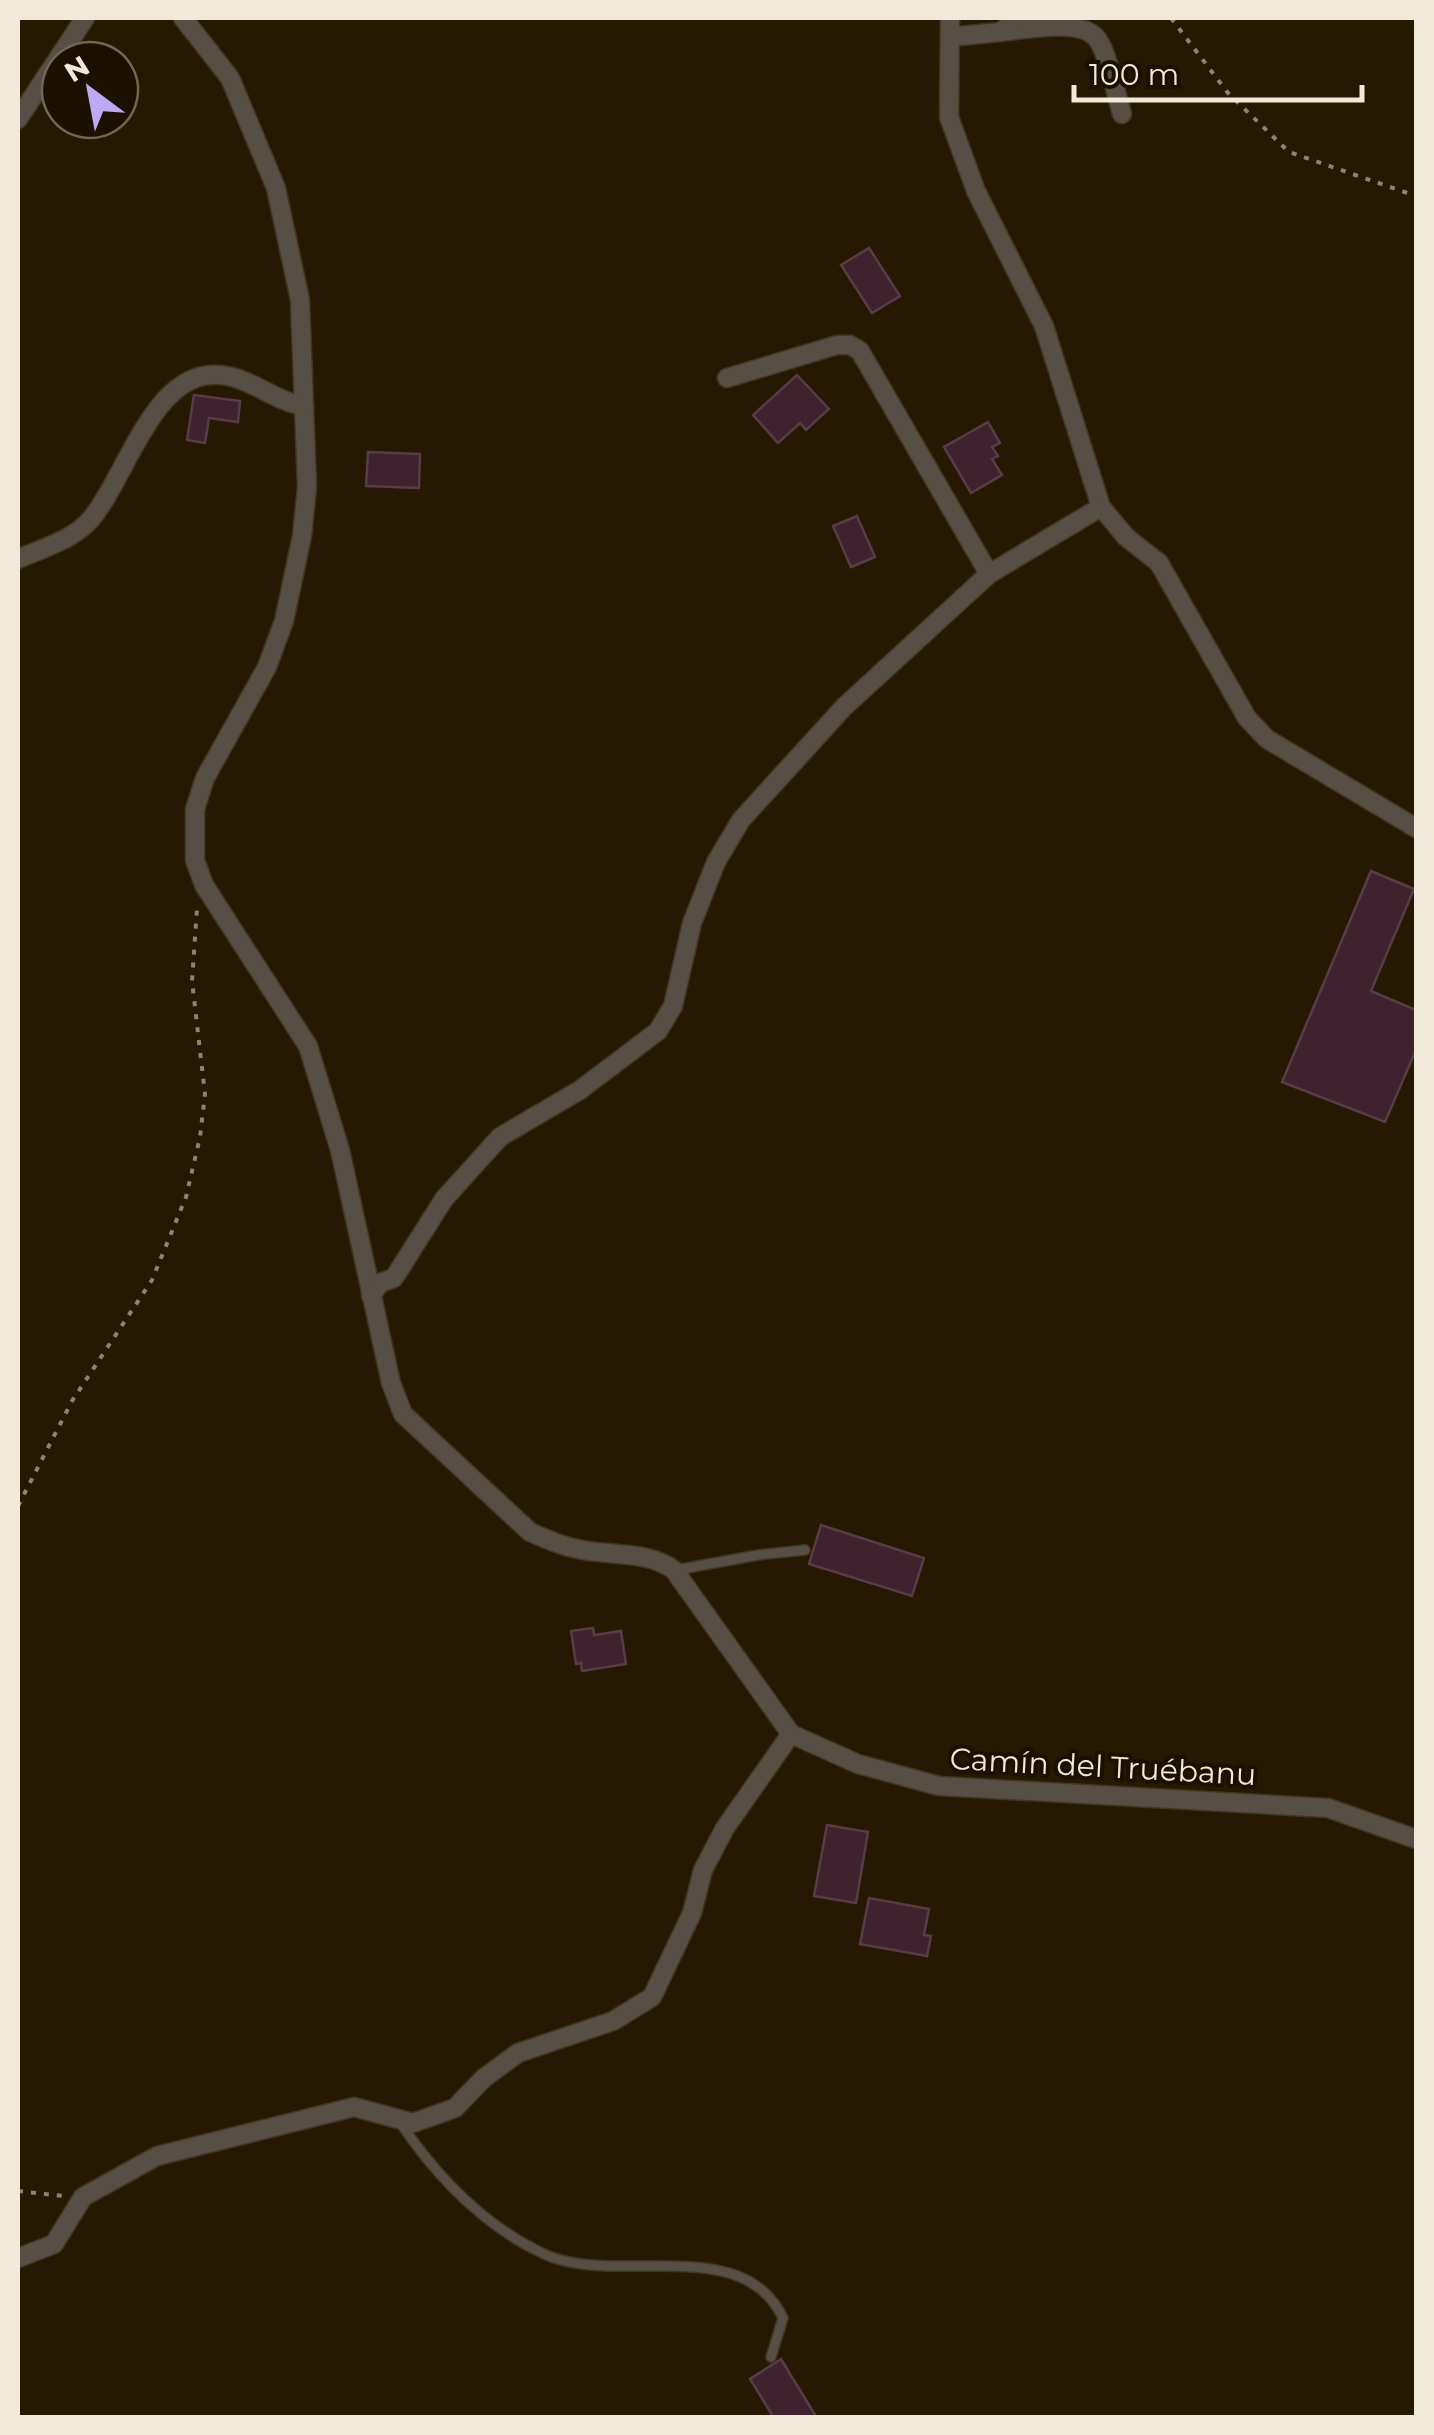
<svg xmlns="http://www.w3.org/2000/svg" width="1434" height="2435" viewBox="0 0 1434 2435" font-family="Montserrat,sans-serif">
<rect width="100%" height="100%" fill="#251901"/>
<!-- building -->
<g fill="#3e232e" stroke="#593c47" stroke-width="2.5">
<polygon points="869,248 900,296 872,313 841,265"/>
<polygon points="797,375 829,409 806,430 800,423 778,443 753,415"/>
<polygon points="194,395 240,401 238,422 209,418 205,443 187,440"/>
<polygon points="988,422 1000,443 992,447 998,456 992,459 1002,475 971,493 944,447"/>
<polygon points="368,452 420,454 419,488 366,486"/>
<polygon points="857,516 875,557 851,567 833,526"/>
<polygon points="1371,871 1414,889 1371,991 1416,1010 1416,1050 1385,1122 1282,1082"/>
<polygon points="821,1525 924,1558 912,1596 809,1564"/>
<polygon points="593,1628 594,1635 621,1631 626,1664 582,1671 581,1663 576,1664 571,1631"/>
<polygon points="827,1825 868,1832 856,1903 814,1896"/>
<polygon points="869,1898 929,1909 924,1935 931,1936 927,1956 860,1944"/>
<polygon points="781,2359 817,2418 774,2418 750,2379"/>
</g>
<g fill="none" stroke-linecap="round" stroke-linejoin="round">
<!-- service casing -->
<g stroke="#42361f" stroke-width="12">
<g id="service">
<polyline points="676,1570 758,1555 805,1550"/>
<path d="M399 2121C436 2176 482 2225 544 2254 614 2287 743 2232 783 2318L771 2357"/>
</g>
</g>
<!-- minor casing -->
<g stroke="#42361f" stroke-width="21">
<g id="minor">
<path d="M183 18 230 78 276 188 300 300 307 487 302 536 284 621 267 667 205 778 195 809V860L204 885 308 1046 340 1150 391 1383 403 1414 530 1532C548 1540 564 1547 583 1550 614 1556 648 1551 674 1570L791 1734"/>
<polyline points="950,18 949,117 976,191 1044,326 1101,507 1126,537 1159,563 1247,718 1267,739 1416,828"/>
<path d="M1000 32C1024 30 1082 17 1098 40 1107 52 1117 97 1122 114"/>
<polyline points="950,37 1000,32 1020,18"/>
<polyline points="18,119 85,18"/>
<polyline points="727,378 837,345 850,345 860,351 989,574"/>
<path d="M18 559C43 548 73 540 91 519 125 479 151 379 210 375 246 372 271 401 304 406"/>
<polyline points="371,1296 380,1283 394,1278 444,1199 500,1137 580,1090 658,1031 673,1006 692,923 716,862 741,820 844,707 989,574 1101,507"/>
<polyline points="791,1734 858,1764 939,1786 1328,1808 1416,1839"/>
<polyline points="18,2258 54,2244 83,2197 157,2156 354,2107 413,2123 455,2108 484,2078 518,2053 613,2021 652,1997 692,1913 703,1870 725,1828 791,1734"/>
</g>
</g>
<!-- path -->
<g stroke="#8e8470" stroke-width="4" stroke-dasharray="5 8" stroke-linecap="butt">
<polyline points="1171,18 1228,93 1289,152 1416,196"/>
<polyline points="18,1506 72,1401 152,1280 186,1197 200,1137 205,1094 192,981 197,909"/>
<polyline points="18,2191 63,2196"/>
</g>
<!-- service -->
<use href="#service" stroke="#574f45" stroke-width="9"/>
<!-- minor -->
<use href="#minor" stroke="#574f45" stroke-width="18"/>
</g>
<g text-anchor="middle" stroke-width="8" stroke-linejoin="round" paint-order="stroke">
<!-- street labels -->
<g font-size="30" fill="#f1e9da" stroke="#1c1000">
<text transform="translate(1103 1767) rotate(3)" y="10">Camín del Truébanu</text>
</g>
</g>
<!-- border -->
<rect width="1434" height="2435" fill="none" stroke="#f1e9da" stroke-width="40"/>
<!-- north arrow -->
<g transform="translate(90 90) rotate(328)"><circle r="48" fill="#1c1000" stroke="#716757" stroke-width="2.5"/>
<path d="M0-8L18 38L0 25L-18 38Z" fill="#bea9f4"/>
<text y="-15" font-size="28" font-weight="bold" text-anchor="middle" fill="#f1e9da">N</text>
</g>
<!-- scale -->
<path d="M1074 85v15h288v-15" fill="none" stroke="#f1e9da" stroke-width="5"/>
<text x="1089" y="85" font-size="30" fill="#f1e9da" stroke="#1c1000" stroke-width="8" paint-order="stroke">100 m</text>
</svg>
